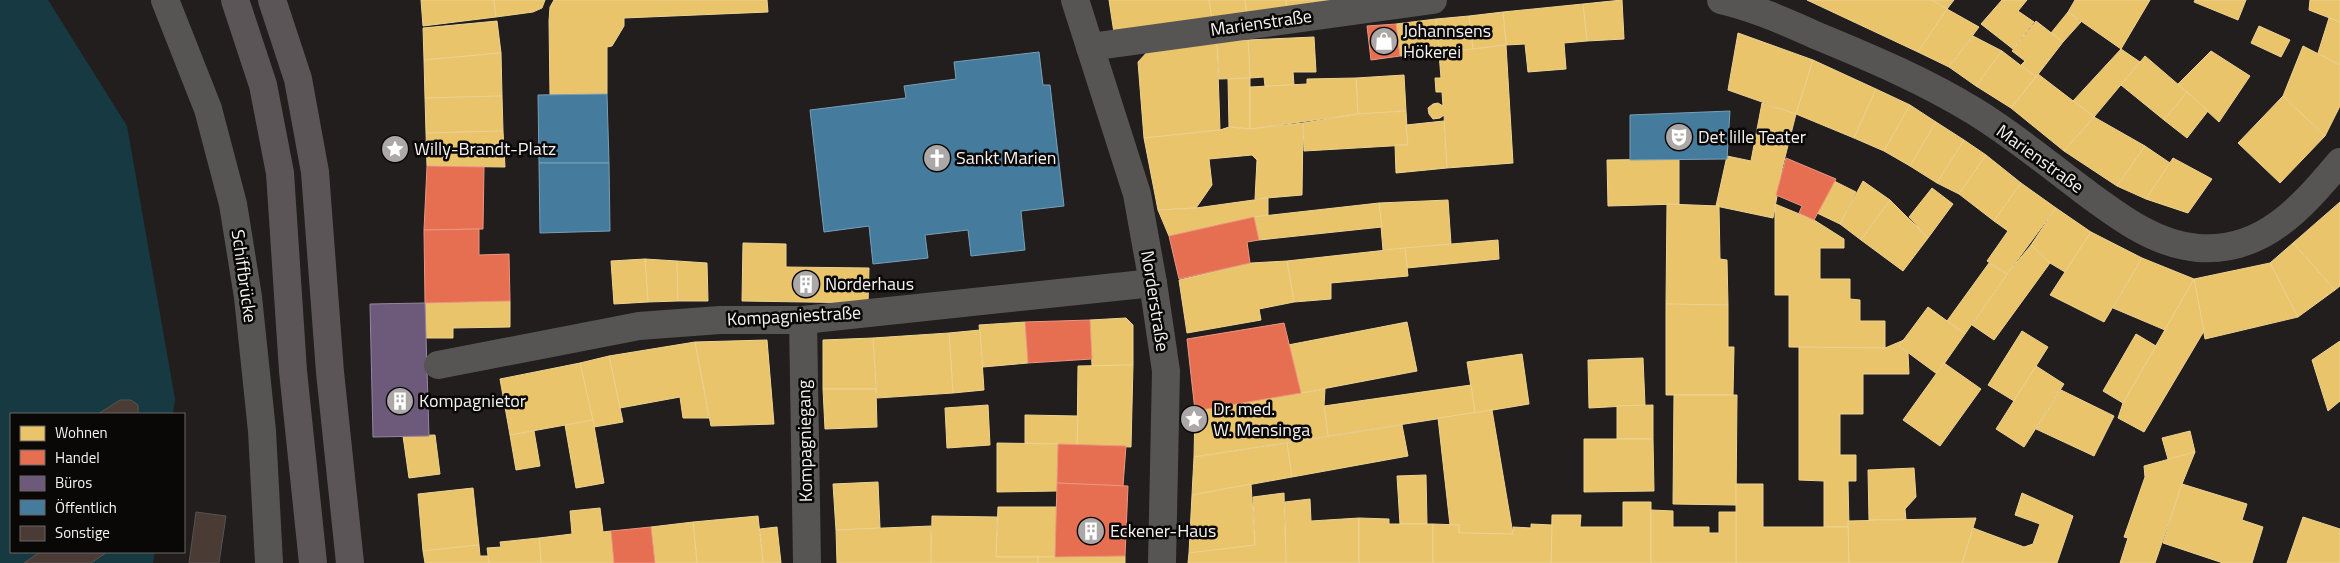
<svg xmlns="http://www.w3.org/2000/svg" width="2340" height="563" viewBox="0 0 2340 563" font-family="'Titillium Web',sans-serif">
<rect width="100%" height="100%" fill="#211e1d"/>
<!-- water -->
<polygon fill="#173a42" points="0,0 48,0 127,126 175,399 173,414 11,414 11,552 155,552 153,563 0,563"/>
<!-- homes -->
<g fill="#e9c46a" stroke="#edd292">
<polygon points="421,0 494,0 496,17 423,26"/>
<polygon points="494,0 545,0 542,8 533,12 496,17"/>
<polygon points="554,0 767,0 768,12 624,18 624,26 612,46 607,47 607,94 550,95 549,21 550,7"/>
<polygon points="1109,0 1209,0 1212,19 1114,33"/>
<polygon points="1209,0 1245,0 1247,14 1212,19"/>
<polygon points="1245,0 1286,0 1287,8 1247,14"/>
<polygon points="1286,0 1312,0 1313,6 1287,8"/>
<polygon points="1312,0 1348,0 1313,6"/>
<polygon points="1622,0 1624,39 1587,41 1583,4"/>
<polygon points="1807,0 1932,0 1947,9 1918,52"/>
<polygon points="1932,0 1954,0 1947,9"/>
<polygon points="2002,0 2027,0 2018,11 2034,22 2013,49 1981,24"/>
<polygon points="2075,0 2150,0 2121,49 2068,12"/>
<polygon points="2195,0 2246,0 2238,20 2194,2"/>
<polygon points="2310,0 2340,0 2340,22 2309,10"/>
<polygon points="1583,4 1587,41 1564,43 1566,69 1528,72 1525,44 1506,45 1503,12"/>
<polygon points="1947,9 1979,27 1949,67 1918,52"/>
<polygon points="1503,12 1506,45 1473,49 1469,16"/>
<polygon points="2068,12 2081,22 2063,42 2051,33"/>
<polygon points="1469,16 1473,49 1439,53 1436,19"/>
<polygon points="2329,18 2340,22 2340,65 2318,53"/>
<polygon points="1436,19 1439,53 1400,56 1396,24"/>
<polygon points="497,21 501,53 424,60 423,28"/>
<polygon points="2036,21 2063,42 2036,77 2021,65 2025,61 2012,51"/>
<polygon points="2259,26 2290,40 2281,57 2251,43"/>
<polygon points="1738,33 1813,60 1796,114 1728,90"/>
<polygon points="1973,36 2002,51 1976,86 1949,67"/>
<polygon points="1314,37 1316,72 1293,72 1294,85 1265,86 1264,77 1250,78 1248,40"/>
<polygon points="1248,40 1250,78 1219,79 1217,42"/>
<polygon points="1217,42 1220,130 1144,138 1138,62 1150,49"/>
<polygon points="1506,45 1513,163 1447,168 1444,115 1440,118 1433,119 1429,114 1428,108 1433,104 1438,103 1443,106 1442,92 1436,92 1435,78 1441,78 1439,53"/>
<polygon points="2303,46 2340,65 2340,106 2325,136 2283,96"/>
<polygon points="2121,49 2140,62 2094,117 2073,101"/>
<polygon points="2002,51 2036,77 2011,108 1976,86"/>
<polygon points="2211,51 2250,76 2219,122 2178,84"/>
<polygon points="501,53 502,96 425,98 424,60"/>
<polygon points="2145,56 2187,92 2164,120 2121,85"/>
<polygon points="1813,60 1876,89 1854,138 1796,114"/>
<polygon points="2038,74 2094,117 2064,151 2011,108"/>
<polygon points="1404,75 1406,111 1358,114 1356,78"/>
<polygon points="1250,78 1250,129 1229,127 1228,79"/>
<polygon points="1356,78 1358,114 1250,129 1250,87 1307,84 1307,79"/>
<polygon points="1876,89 1910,105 1884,151 1854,138"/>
<polygon points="2187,92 2208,111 2187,138 2164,120"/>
<polygon points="502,96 503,131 426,133 425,98"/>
<polygon points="2283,96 2325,136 2280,183 2238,143"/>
<polygon points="1762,103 1796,114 1782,169 1773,218 1716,206 1727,156 1751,161"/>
<polygon points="1910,105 1936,122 1910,166 1884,151"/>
<polygon points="1406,111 1408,145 1304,151 1303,123 1358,114"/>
<polygon points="2094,117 2145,146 2117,186 2064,151"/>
<polygon points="1444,121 1447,168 1396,173 1395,145 1408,145 1406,125"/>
<polygon points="1936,122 1964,140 1937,183 1910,166"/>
<polygon points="1303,123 1302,195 1255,199 1257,160 1252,155 1209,159 1212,185 1196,208 1158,210 1144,138 1220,130 1229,127 1250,129"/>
<polygon points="503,131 505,167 427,166 426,133"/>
<polygon points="1964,140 1986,155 1959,194 1937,183"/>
<polygon points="2145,146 2170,163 2146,199 2117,186"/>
<polygon points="1986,155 2021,183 1994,221 1959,194"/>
<polygon points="2173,158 2212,179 2188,213 2146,199"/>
<polygon points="1679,159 1679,204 1608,206 1607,160"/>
<polygon points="1834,181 1856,192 1840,224 1817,213"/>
<polygon points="1863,181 1890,200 1861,240 1840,224"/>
<polygon points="2021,183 2056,208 2007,274 1987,261 2008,231 1994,221"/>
<polygon points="1932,188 1953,204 1928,238 1909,217"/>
<polygon points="1268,198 1268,215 1254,217 1169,236 1158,210 1196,208"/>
<polygon points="1448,200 1451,244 1383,250 1379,203"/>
<polygon points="1890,200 1928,238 1903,271 1861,240"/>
<polygon points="2340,202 2340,286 2335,290 2293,243"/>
<polygon points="1379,203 1382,227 1259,240 1254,217"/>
<polygon points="1667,204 1719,206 1720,259 1727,260 1728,305 1666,304"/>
<polygon points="1775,204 1814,220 1844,239 1844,248 1820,248 1820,279 1850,279 1850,299 1860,300 1860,321 1885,321 1885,348 1789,347 1789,295 1775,295"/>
<polygon points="2056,208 2091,232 2065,272 2050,263 2031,245"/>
<polygon points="2091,232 2142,258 2104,322 2050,295"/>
<polygon points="1498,240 1499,259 1407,268 1405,248"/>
<polygon points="743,243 786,244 786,267 869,268 868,303 742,301"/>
<polygon points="2293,243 2335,290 2298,317 2270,263"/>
<polygon points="2031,245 2050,263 1994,340 1972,325 2007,274"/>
<polygon points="1405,248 1408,276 1331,283 1331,299 1294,302 1287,261"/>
<polygon points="2142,258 2194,279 2165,330 2113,308"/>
<polygon points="645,259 677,261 678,301 648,302"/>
<polygon points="645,259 648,302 614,304 611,261"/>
<polygon points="677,261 707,263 708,301 678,301"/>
<polygon points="1287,261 1294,302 1259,309 1261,320 1187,333 1179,280 1251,263"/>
<polygon points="1989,263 2007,274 1965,334 1947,321"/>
<polygon points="2270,263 2298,317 2205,339 2194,279"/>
<polygon points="2194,279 2204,331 2144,432 2118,418 2123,403"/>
<polygon points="510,301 510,327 453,328 453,338 426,338 425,303"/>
<polygon points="1666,304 1728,305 1728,347 1734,347 1733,395 1666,395"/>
<polygon points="1928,307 1965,334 1937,374 1899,346"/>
<polygon points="1126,318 1133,325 1133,365 1092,366 1090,320"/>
<polygon points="1025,322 1028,363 983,367 979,325"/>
<polygon points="1407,322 1417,371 1301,393 1288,345"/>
<polygon points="980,330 984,390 953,393 949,333"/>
<polygon points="2022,331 2048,347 2014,401 1988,385"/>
<polygon points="949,333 953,393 877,398 873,338"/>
<polygon points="2136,334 2156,346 2123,403 2103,391"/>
<polygon points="873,338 876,389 823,389 823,340"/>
<polygon points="767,340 774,424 711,426 695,342"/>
<polygon points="1904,340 1899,346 1908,353 1909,374 1863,374 1863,414 1840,414 1840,455 1856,455 1856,481 1848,481 1849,527 1824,527 1824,481 1799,480 1799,347 1885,348"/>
<polygon points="2340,341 2340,401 2328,411 2312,360"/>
<polygon points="695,342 709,418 683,418 680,397 620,408 609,356"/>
<polygon points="1522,354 1529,404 1475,413 1467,362"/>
<polygon points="609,356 623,422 594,427 580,363"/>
<polygon points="1643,358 1645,405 1589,408 1588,360"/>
<polygon points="580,363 593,420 510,435 500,379"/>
<polygon points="1944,363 1981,389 1940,446 1903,420"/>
<polygon points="1133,365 1131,447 1077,445 1078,366"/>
<polygon points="2036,366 2064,384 2024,447 1996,429"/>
<polygon points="1471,385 1475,413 1328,436 1324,406"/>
<polygon points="823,389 876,389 877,427 825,429"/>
<polygon points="1325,389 1324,406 1328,436 1194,457 1195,411"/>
<polygon points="2061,390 2114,416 2094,456 2036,429"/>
<polygon points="1674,395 1737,395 1736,505 1673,504"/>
<polygon points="988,405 990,445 947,448 945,408"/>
<polygon points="1653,405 1653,439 1617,439 1617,406"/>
<polygon points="1492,410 1513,534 1459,533 1459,525 1450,525 1438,418"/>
<polygon points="1025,415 1078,416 1077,445 1025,443"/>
<polygon points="593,420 604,483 576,488 565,425"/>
<polygon points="1402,425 1408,456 1292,477 1287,443"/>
<polygon points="534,431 540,466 516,470 510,435"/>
<polygon points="2190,431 2195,452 2168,459 2162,438"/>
<polygon points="435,435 440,474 409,478 403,436"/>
<polygon points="1584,439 1653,439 1654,491 1584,492"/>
<polygon points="997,443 1058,444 1057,491 997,492"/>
<polygon points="1287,443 1292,477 1192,495 1194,457"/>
<polygon points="2195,452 2182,484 2155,563 2120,563 2128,538 2124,537 2145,477 2144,466"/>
<polygon points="1914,468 1916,497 1905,509 1906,520 1869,520 1868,470"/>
<polygon points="1426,475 1427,524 1400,524 1397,476"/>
<polygon points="878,482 880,528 836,530 833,484"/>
<polygon points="1251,484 1255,545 1189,553 1192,495"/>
<polygon points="1736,484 1763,484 1763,527 1849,527 1849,563 1736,563"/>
<polygon points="2182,484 2247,504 2242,520 2263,527 2252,563 2223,563 2163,543"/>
<polygon points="473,488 479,545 423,551 418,494"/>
<polygon points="1284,493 1286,563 1188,563 1189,553 1255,545 1253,497"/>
<polygon points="2022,493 2073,516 2057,563 1962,563 1973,528 2024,547 2033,544 2040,524 2015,515"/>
<polygon points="1310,499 1311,521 1359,518 1359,563 1286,563 1285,502"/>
<polygon points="1623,502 1651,502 1651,563 1551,563 1552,515 1581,515 1580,527 1623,527"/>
<polygon points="998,507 1057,507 1055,557 996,557"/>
<polygon points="600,508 603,532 611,531 614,563 541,563 539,538 572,534 570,511"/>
<polygon points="1651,510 1673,511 1673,527 1709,527 1709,533 1719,533 1719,512 1736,512 1736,563 1651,563"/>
<polygon points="758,516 763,563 697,563 693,522"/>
<polygon points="932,516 997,517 996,557 1038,557 1038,563 931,563"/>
<polygon points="2303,517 2340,529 2340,563 2287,563"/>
<polygon points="1359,518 1389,519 1389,524 1433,524 1433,563 1359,563"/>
<polygon points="1976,518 1962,563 1849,563 1848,521"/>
<polygon points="693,522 697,563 655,563 651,527"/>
<polygon points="1433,524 1459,525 1459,533 1513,534 1513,527 1531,528 1531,524 1552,525 1551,563 1433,563"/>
<polygon points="931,526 931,563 837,563 836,530"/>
<polygon points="777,527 781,563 763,563 760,529"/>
<polygon points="539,538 541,563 489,563 487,548 501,547 500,542"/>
<polygon points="479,545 480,556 488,556 489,563 425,563 423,551"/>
<polygon points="1125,556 1125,563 1038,563 1038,557"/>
</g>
<!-- shops -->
<g fill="#e76f51" stroke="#eb9681">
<polygon points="1396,24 1400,56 1371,60 1367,26"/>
<polygon points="1786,158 1836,179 1814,220 1799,213 1802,206 1776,195"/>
<polygon points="427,166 484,167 483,229 424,230"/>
<polygon points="1254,217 1259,240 1247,242 1250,263 1179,279 1169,236"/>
<polygon points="479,229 479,255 509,254 510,301 425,303 424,230"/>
<polygon points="1090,320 1092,359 1028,363 1025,322"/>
<polygon points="1284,323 1301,393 1195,411 1187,339"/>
<polygon points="1058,444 1126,446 1123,486 1057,483"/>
<polygon points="1057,483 1128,486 1125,556 1055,557"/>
<polygon points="651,527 655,563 614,563 611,531"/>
</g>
<!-- offices -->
<polygon fill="#6d597a" stroke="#96879e" points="425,303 429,436 373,437 370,304"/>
<!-- public -->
<g fill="#457b9d" stroke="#7a9fb6">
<polygon points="1039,52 1043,85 1050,85 1064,206 1021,211 1025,250 971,256 968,230 925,235 928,258 873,264 869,226 824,232 810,110 906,98 904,86 956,79 954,62"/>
<polygon points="607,94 609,163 539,163 538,95"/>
<polygon points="1730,111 1727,159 1630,160 1630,115"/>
<polygon points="539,163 609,163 610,231 540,233"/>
</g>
<!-- building -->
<g fill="#4a3b34" stroke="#565453">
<polygon points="120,400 131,400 138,405 138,414 98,414"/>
<polygon points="196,512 226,516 219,563 189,563"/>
<polygon points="40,552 107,552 91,563 24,563"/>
</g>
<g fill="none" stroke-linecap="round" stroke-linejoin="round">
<!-- minor -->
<g stroke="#575554" stroke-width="28">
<polyline points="165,0 208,109 233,204 248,297 262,431 269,563"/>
<polyline points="1075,0 1137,194 1153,283 1166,371 1162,563"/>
<path d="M1721 0C1756 8 1788 23 1820 37 1873 59 1925 81 1974 111 2012 134 2048 164 2084 191 2118 216 2154 244 2198 248 2263 253 2302 207 2340 162"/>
<polyline points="1090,47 1433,0"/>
<polyline points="803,320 807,563"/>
<polyline points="438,365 639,326 720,320 803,320 1153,283"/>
</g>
<!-- major -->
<g stroke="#5c5558" stroke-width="28">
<polyline points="235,0 263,85 280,173 293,371 313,563"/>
<polyline points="272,0 298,79 315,172 330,372 350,563"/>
</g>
</g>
<!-- icons -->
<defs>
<g id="shop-disc" transform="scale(1.4375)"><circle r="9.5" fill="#aba8a7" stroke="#0a0807"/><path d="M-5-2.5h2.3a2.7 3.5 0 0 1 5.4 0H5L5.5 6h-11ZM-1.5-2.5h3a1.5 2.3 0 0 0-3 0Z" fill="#fff"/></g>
<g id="theatre-disc" transform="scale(1.4375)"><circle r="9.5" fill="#aba8a7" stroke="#0a0807"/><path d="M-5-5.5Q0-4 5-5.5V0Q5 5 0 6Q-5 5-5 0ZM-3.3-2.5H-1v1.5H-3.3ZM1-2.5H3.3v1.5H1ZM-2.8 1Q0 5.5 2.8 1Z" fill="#fff"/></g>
<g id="sight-disc" transform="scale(1.4375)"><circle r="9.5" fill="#aba8a7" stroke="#0a0807"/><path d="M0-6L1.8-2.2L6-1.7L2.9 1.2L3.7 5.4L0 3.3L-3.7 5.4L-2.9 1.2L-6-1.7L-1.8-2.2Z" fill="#fff"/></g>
<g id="church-disc" transform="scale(1.4375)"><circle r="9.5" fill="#aba8a7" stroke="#0a0807"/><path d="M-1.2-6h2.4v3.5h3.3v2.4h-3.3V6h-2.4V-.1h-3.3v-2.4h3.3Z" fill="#fff"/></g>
<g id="building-disc" transform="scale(1.4375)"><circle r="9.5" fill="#aba8a7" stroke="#0a0807"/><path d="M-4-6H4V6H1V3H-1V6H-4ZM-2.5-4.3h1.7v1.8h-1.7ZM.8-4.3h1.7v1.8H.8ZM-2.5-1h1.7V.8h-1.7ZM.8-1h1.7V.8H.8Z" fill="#fff"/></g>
</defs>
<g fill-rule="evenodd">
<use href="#shop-disc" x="1384" y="41"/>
<use href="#theatre-disc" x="1679" y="137"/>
<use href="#sight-disc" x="395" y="149"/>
<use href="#church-disc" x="937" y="158"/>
<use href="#building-disc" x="806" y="284"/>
<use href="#building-disc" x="400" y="401"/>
<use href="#sight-disc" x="1194" y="419"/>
<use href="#building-disc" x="1091" y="531"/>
</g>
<g text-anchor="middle" stroke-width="5" stroke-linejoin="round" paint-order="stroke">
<!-- street labels -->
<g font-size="18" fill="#f5f2f1" stroke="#0a0807">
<text transform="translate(1261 23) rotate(-8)" y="6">Marienstraße</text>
<text transform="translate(2040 159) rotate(36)" y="6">Marienstraße</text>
<text transform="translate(244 276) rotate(82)" y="6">Schiffbrücke</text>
<text transform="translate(1155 301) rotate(81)" y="6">Norderstraße</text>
<text transform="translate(794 316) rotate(-3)" y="6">Kompagniestraße</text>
<text transform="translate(805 441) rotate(-91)" y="6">Kompagniegang</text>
</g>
<!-- poi labels -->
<g font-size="18" fill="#f5f2f1" stroke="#0a0807" text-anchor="start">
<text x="1403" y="37">Johannsens<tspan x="1403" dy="21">Hökerei</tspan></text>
<text x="1698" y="143">Det lille Teater</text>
<text x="414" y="155">Willy-Brandt-Platz</text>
<text x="956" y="164">Sankt Marien</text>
<text x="825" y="290">Norderhaus</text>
<text x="419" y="407">Kompagnietor</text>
<text x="1213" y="415">Dr. med.<tspan x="1213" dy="21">W. Mensinga</tspan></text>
<text x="1110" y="537">Eckener-Haus</text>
</g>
</g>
<!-- legend -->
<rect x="10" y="413" width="175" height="140" fill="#0a0807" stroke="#686665"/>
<rect x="20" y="426" width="25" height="15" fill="#e9c46a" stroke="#686665"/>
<text x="55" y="438" font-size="15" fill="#f5f2f1">Wohnen</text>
<rect x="20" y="450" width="25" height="15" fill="#e76f51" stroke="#686665"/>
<text x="55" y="463" font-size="15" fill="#f5f2f1">Handel</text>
<rect x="20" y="476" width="25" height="15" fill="#6d597a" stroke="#686665"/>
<text x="55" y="488" font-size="15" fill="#f5f2f1">Büros</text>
<rect x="20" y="500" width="25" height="15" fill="#457b9d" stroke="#686665"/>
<text x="55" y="513" font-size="15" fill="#f5f2f1">Öffentlich</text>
<rect x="20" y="526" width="25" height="15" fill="#4a3b34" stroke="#686665"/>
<text x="55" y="538" font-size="15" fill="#f5f2f1">Sonstige</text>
</svg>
